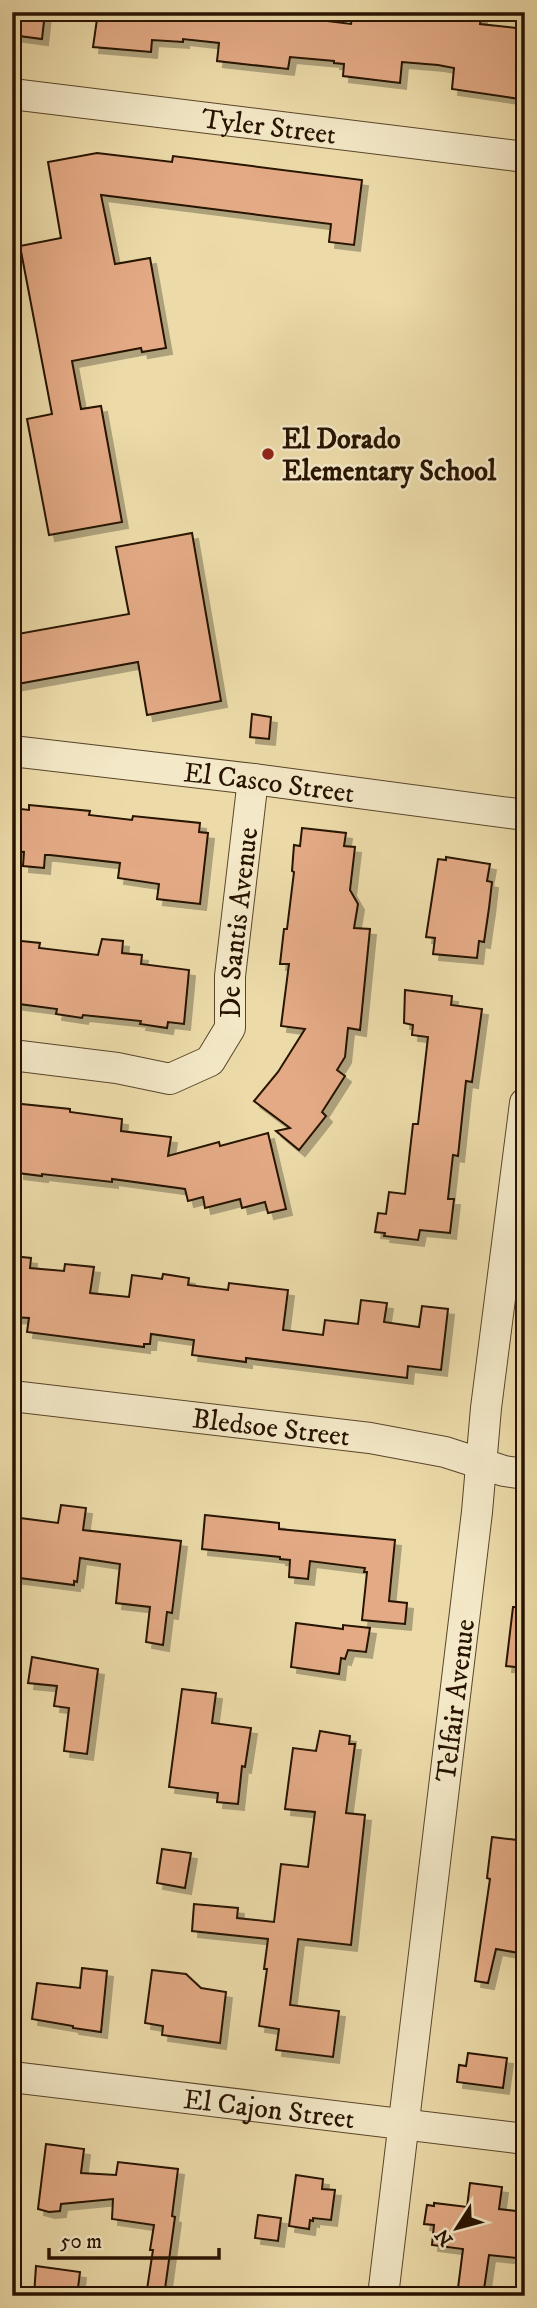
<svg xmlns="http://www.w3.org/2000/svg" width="537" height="2308" viewBox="0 0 537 2308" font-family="'IM FELL DW Pica',serif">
<defs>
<filter id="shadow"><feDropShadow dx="6" dy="6" stdDeviation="0" flood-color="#0004"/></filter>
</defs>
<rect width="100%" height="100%" fill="#ecdba9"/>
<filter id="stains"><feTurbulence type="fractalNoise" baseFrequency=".00286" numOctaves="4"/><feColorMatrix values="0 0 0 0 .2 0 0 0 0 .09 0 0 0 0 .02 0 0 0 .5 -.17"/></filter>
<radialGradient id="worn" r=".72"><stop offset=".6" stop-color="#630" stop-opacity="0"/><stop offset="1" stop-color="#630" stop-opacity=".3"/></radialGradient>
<!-- building -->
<g fill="#e3aa85" stroke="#281300" stroke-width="2" filter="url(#shadow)">
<polygon points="12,12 45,12 42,39 12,35"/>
<polygon points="98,12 312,12 312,19 351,24 353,12 447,13 481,17 480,24 525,29 525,85 522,85 520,99 452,89 454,68 438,65 402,62 400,83 343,76 344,64 334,63 334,61 290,57 288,69 217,61 219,43 183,39 183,42 152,40 151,52 93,47"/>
<polygon points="97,153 172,162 173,156 362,180 354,245 329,242 331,224 101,195 115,264 150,258 166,348 142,352 141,348 72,361 81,409 101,406 122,522 49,535 27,419 52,414 20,246 61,238 48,162"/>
<polygon points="192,533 221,701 147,715 138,662 12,685 12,635 129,614 116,547"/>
<polygon points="252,714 271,717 269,739 250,737"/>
<polygon points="29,805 90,811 89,815 132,820 133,816 200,823 199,832 208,833 200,904 157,899 159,884 118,878 120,863 50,855 45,855 44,868 23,866 24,852 12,851 12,808 29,810"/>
<polygon points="302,828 346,833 344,846 355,847 350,890 358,904 354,928 370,929 360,1030 348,1028 345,1057 337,1070 345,1076 322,1112 326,1116 299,1150 276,1131 290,1128 254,1101 278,1072 305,1029 281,1026 289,964 280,964 284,929 287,929 294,872 292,871 294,845 300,846"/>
<polygon points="446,857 490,864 487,881 492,882 489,908 484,942 479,941 477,958 433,954 435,938 426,937 438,859 446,860"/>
<polygon points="102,939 123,941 122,953 142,955 141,964 189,970 184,1024 168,1022 167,1028 140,1024 141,1021 83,1015 82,1018 56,1014 57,1009 12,1003 12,940 40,943 39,948 98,955"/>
<polygon points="405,990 452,996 451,1005 482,1009 472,1082 466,1081 458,1156 453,1155 448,1199 454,1199 450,1233 420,1230 418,1240 384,1236 385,1233 375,1232 378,1213 386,1214 389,1192 405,1194 413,1124 418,1124 428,1037 412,1035 413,1025 404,1023"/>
<polygon points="12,1103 70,1109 70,1112 122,1119 121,1131 171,1137 168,1156 219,1142 220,1146 268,1133 286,1209 268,1213 265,1202 242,1208 240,1199 205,1208 203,1197 188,1201 185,1189 112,1179 112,1182 42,1174 42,1176 18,1173 19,1153 12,1152"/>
<polygon points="12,1256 31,1258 30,1268 64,1271 65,1264 94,1267 90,1293 129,1297 132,1275 162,1279 163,1274 189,1278 188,1285 228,1290 229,1283 288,1290 283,1330 323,1335 325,1320 358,1324 361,1300 387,1303 384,1322 419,1327 422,1306 448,1309 441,1370 408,1366 407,1378 246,1358 246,1362 192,1355 194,1340 151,1334 150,1344 144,1344 144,1347 27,1332 29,1318 12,1317"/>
<polygon points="61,1505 86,1508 83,1530 181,1541 172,1613 167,1612 163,1645 146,1642 150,1607 116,1603 120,1564 80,1558 77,1582 74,1581 74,1585 12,1577 12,1517 58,1523"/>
<polygon points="205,1515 279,1523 279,1529 395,1540 389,1601 407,1603 405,1624 362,1620 367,1572 364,1572 365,1568 310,1561 308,1579 289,1577 290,1560 280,1559 280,1557 202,1549"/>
<polygon points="513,1607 525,1607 525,1668 506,1666"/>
<polygon points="296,1623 343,1629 343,1625 370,1628 366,1652 348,1650 345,1659 341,1658 339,1674 291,1667"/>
<polygon points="32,1657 98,1669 87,1754 64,1751 69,1708 54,1706 57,1686 28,1683"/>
<polygon points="182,1689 216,1693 212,1723 251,1728 245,1767 242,1766 238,1804 217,1802 218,1793 169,1787"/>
<polygon points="320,1731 350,1736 349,1744 355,1744 346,1813 365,1815 351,1945 298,1939 290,2005 339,2011 333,2057 276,2050 279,2029 259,2026 267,1969 264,1969 268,1939 192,1931 194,1904 238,1908 237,1918 274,1922 281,1864 308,1867 315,1812 285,1809 293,1748 316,1751"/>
<polygon points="492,1837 525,1841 525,1954 496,1949 488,1983 475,1981 490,1879 487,1878"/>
<polygon points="162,1849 191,1853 185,1888 157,1883"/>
<polygon points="82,1968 107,1971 101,2032 73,2028 73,2026 32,2019 37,1983 80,1988"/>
<polygon points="152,1970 186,1974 201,1988 226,1992 220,2043 162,2035 163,2026 145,2023"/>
<polygon points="468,2053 507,2058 503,2088 457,2082 459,2065 466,2066"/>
<polygon points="46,2144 84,2149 81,2173 116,2175 118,2162 178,2169 172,2216 175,2217 164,2296 146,2296 153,2250 150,2250 154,2225 112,2219 113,2199 61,2204 60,2211 49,2212 38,2209"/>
<polygon points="296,2175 323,2179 322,2189 335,2190 331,2220 313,2218 313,2221 310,2220 309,2229 289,2226"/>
<polygon points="470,2183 502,2187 499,2209 525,2212 525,2259 489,2255 483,2296 457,2296 463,2249 432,2245 434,2225 424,2224 427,2205 434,2206 434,2203 467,2207"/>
<polygon points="258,2215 281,2218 278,2241 255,2238"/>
<polygon points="36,2266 80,2272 77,2296 34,2296"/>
</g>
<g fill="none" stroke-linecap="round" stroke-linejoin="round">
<!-- minor casing -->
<g stroke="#59452a" stroke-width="32">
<g id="minor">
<path id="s1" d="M12 94 525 157"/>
<path id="s2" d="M12 751 253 779 525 815"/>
<path id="s3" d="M12 1055 117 1068 170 1079 210 1061 230 1028V976L253 779"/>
<path id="s4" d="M12 1396 370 1438 445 1452 504 1471 525 1474"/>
<path id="s5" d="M12 2077 525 2139"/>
<path id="s6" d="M383 2296 477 1512 486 1408 525 1103"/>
</g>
</g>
<!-- minor -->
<use href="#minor" stroke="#f3e8c7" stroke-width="30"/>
</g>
<!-- markers -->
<circle fill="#8f2418" stroke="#f3e8c7" stroke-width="2.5" cx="268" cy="454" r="7"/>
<g text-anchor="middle" stroke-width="5" stroke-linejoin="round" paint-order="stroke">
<!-- street labels -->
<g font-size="28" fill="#281300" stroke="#f3e8c7">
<text dy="10" stroke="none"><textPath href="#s1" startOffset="259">Tyler Street</textPath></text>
<text dy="10" stroke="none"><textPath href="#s2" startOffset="259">El Casco Street</textPath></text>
<text dy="10" stroke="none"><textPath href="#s3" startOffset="348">De Santis Avenue</textPath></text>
<text dy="10" stroke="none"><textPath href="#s4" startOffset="261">Bledsoe Street</textPath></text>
<text dy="10" stroke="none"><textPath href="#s6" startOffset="600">Telfair Avenue</textPath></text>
<text dy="10" stroke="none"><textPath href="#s5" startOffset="259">El Cajon Street</textPath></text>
</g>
<!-- poi labels -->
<g font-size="28" font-weight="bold" fill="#281300" stroke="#f3e8c7" text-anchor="start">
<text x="282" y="448">El Dorado<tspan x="282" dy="32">Elementary School</tspan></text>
</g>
</g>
<!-- margin -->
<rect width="537" height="2308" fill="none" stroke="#ecdba9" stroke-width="42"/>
<rect x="14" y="14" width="509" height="2280" fill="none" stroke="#281300" stroke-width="3.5"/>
<rect x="21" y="21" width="495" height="2266" fill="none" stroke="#281300" stroke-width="2"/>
<!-- north arrow -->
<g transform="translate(457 2228) rotate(234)" stroke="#f3e8c7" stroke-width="5" paint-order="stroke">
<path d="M0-5L12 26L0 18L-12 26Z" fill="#281300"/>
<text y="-10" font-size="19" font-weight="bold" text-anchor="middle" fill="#281300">N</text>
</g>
<!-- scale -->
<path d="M49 2248v10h170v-10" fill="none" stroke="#281300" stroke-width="3.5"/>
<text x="60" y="2248" font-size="21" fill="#281300" stroke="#f3e8c7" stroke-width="5" paint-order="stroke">50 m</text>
<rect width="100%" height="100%" filter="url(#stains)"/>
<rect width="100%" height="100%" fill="url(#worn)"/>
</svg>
